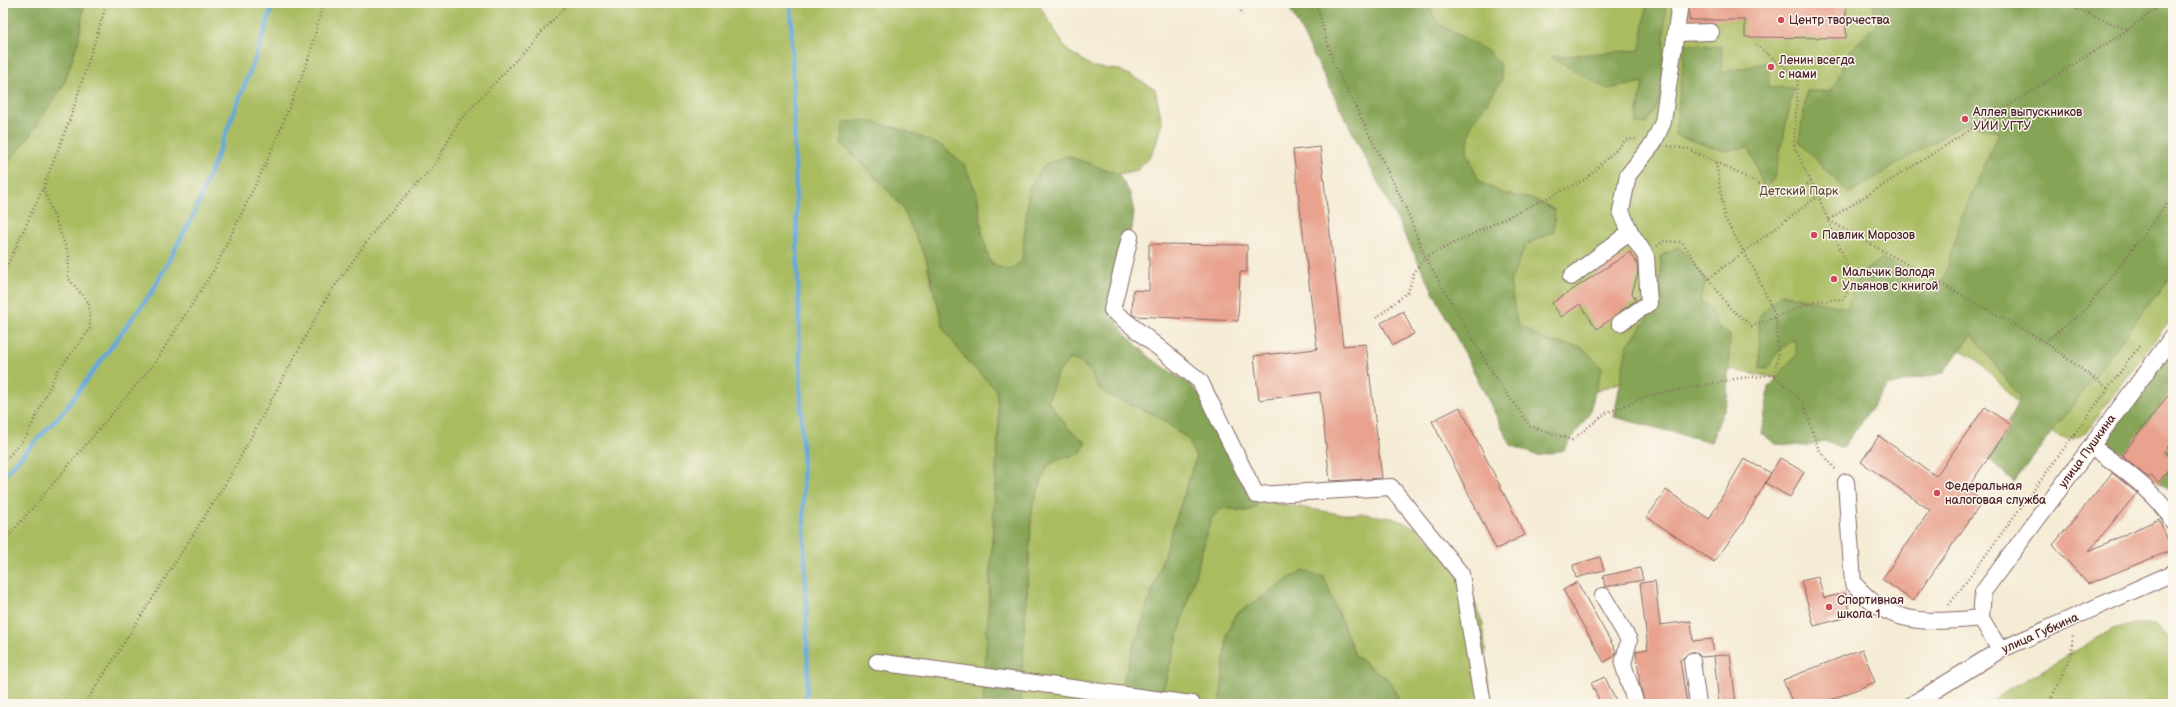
<svg xmlns="http://www.w3.org/2000/svg" width="2176" height="707" viewBox="0 0 2176 707" font-family="'Balsamiq Sans',sans-serif">
<rect width="100%" height="100%" fill="#fbf7ec"/>
<filter id="ink" filterUnits="userSpaceOnUse"><feTurbulence type="fractalNoise" baseFrequency=".025" numOctaves="2"/><feDisplacementMap in="SourceGraphic" scale="8" xChannelSelector="R" yChannelSelector="G"/><feConvolveMatrix kernelMatrix="1 2 1 2 8 2 1 2 1" color-interpolation-filters="sRGB"/></filter>
<filter id="wash" filterUnits="userSpaceOnUse"><feTurbulence type="fractalNoise" baseFrequency=".012" numOctaves="4" result="noise"/><feDisplacementMap in="SourceGraphic" scale="16" xChannelSelector="R" yChannelSelector="G"/><feGaussianBlur stdDeviation="0.9" result="paint"/><feColorMatrix in="noise" values="0 0 0 0 0 0 0 0 0 0 0 0 0 0 0 0 0 1.4 0 .05"/><feComposite in="paint" operator="in"/></filter>
<g filter="url(#wash)">
<rect width="100%" height="100%" fill="#f5ecd6"/>
<!-- green -->
<g fill="#a9bc60" stroke="#7a6e46">
<polygon points="84,3 1038,3 1067,50 1093,67 1120,70 1155,89 1162,122 1154,151 1138,170 1118,174 1093,167 1029,188 1022,261 1008,271 990,262 982,233 977,193 885,187 902,207 926,258 933,292 968,362 996,389 999,420 983,704 3,704 3,168 29,137 64,84 79,38"/>
<path d="M1371 3H2173V316L2084 434 2072 440C2029 430 2007 385 1974 358 1965 350 1946 346 1934 342L1814 384 1688 363 1657 368 1573 400 1545 397Z"/>
<polygon points="1069,359 1081,362 1092,374 1096,385 1108,395 1156,415 1188,439 1196,458 1115,704 1020,704 1032,508 1047,466 1061,458 1080,454 1086,443 1069,429 1048,401 1057,374"/>
<polygon points="1258,500 1340,514 1366,514 1392,518 1417,528 1464,574 1483,624 1490,704 1401,704 1389,680 1355,656 1340,615 1303,570 1235,615 1220,704 1159,704 1211,518 1223,508 1246,511"/>
<polygon points="2135,623 2154,625 2173,641 2173,702 2171,704 1985,704 2113,629"/>
</g>
<!-- forest -->
<g fill="#86a456" stroke="#686240">
<polygon points="3,3 84,3 79,38 64,84 29,137 3,168"/>
<polygon points="1287,3 1428,3 1437,23 1489,52 1499,63 1502,80 1471,126 1467,152 1479,181 1504,194 1534,199 1555,210 1554,231 1526,245 1510,282 1517,323 1546,341 1582,347 1602,368 1589,414 1564,450 1538,456 1511,445"/>
<polygon points="1647,3 1666,3 1661,98 1647,124 1636,123 1643,82 1608,89 1550,57 1640,50"/>
<polygon points="1873,3 2173,3 2173,273 2014,482 1989,459 2020,398 1972,334 1943,373 1887,386 1843,448 1824,441 1805,446 1776,444 1762,434 1769,387 1797,354 1794,339 1776,354 1768,368 1760,369 1759,316 1781,294 1847,308 1859,274 1881,260 1902,267 1918,296 1943,281 1962,215 1999,133 1965,123 1848,194 1799,141 1807,91 1832,91 1850,50 1876,24"/>
<polygon points="1685,44 1722,47 1721,73 1769,62 1769,87 1794,88 1774,178 1764,188 1749,147 1724,151 1675,135"/>
<polygon points="865,120 904,130 942,146 964,164 977,193 982,233 990,262 1008,271 1022,261 1029,188 1045,164 1068,156 1118,174 1130,193 1134,212 1132,229 1119,256 1110,309 1125,334 1153,360 1190,384 1204,400 1223,438 1229,460 1239,479 1258,500 1255,508 1246,511 1223,508 1211,518 1159,704 1115,704 1196,458 1188,439 1156,415 1108,395 1096,385 1092,374 1081,362 1069,359 1057,374 1048,401 1069,429 1086,443 1080,454 1061,458 1047,466 1032,508 1020,704 983,704 999,420 996,389 968,362 944,330 926,258 902,207 885,187 841,144 843,123"/>
<polygon points="1679,246 1706,280 1700,301 1710,308 1717,325 1730,335 1727,402 1711,442 1614,417 1627,345 1660,303 1661,256"/>
<polygon points="2173,350 2173,490 2171,492 2105,440"/>
<polygon points="1303,570 1324,577 1355,656 1389,680 1401,704 1220,704 1227,634 1235,615"/>
</g>
<g fill="none" stroke-linecap="round" stroke-linejoin="round">
<!-- stream -->
<g stroke="#63a8d9" stroke-width="4.5">
<polyline points="791,3 808,676 805,704"/>
<polyline points="3,476 63,412 152,292 195,212 261,43 273,3"/>
</g>
</g>
<g id="blocks">
<!-- building -->
<g fill="#e8a28e">
<polygon points="1689,3 1846,3 1846,38 1745,37 1745,20 1689,20"/>
<polygon points="1320,147 1343,346 1366,344 1382,478 1330,481 1320,392 1259,400 1254,356 1317,349 1293,150"/>
<polygon points="1149,244 1247,245 1247,272 1240,272 1238,321 1135,316 1132,314 1133,290 1149,291"/>
<polygon points="1630,252 1637,263 1638,273 1632,293 1636,300 1597,329 1580,304 1561,317 1552,303"/>
<polygon points="1403,311 1414,334 1393,345 1381,323"/>
<polygon points="2173,389 2173,440 2164,452 2173,459 2173,464 2159,482 2151,476 2149,478 2124,458 2125,456 2122,455"/>
<polygon points="1460,407 1525,535 1496,549 1432,421"/>
<polygon points="1985,407 2011,425 1966,490 1983,501 1913,601 1882,579 1930,510 1861,462 1879,436 1936,476"/>
<polygon points="1780,458 1804,472 1790,497 1765,483"/>
<polygon points="1744,459 1771,473 1742,524 1714,562 1647,517 1666,490 1709,519"/>
<polygon points="2112,473 2137,493 2089,551 2159,519 2172,550 2088,584 2053,545"/>
<polygon points="1600,557 1604,570 1576,578 1573,565"/>
<polygon points="1640,568 1643,580 1605,587 1603,576"/>
<polygon points="1818,577 1824,598 1845,593 1851,616 1814,626 1801,581"/>
<polygon points="1655,581 1660,625 1691,621 1693,641 1712,639 1714,656 1701,657 1696,652 1691,652 1680,660 1687,704 1645,704 1640,685 1636,651 1648,649 1640,583"/>
<polygon points="1577,582 1616,651 1615,656 1604,662 1563,590"/>
<polygon points="1862,649 1875,682 1821,704 1793,704 1783,680"/>
<polygon points="1730,654 1736,704 1719,704 1714,656"/>
<polygon points="1605,677 1617,704 1601,704 1591,683"/>
</g>
</g>
</g>
<g filter="url(#ink)">
<use href="#blocks" fill-opacity="0" stroke="#866767" stroke-width="1"/>
<g fill="none" stroke-linecap="round" stroke-linejoin="round">
<!-- minor casing -->
<g stroke="#866767" stroke-width="18">
<g id="minor">
<polyline points="1677,33 1711,32"/>
<polyline points="1130,237 1112,310 1200,381 1256,495 1391,487 1461,574 1483,704"/>
<polyline points="1571,277 1630,232"/>
<polyline points="1620,323 1649,303 1646,256 1630,232 1621,211 1628,175 1653,144 1663,122 1680,3"/>
<path d="M2091 446C2114 462 2162 496 2173 522"/>
<path d="M1846 482 1853 583C1860 590 1866 597 1873 602 1903 627 1946 621 1981 618"/>
<polyline points="1603,596 1629,640 1623,664 1636,704"/>
<polyline points="2000,650 1981,618 1983,592 2173,336"/>
<polyline points="1692,661 1698,704"/>
<polyline points="877,662 1192,704"/>
<polyline points="1913,704 2000,650 2173,573"/>
</g>
</g>
<!-- path -->
<g stroke="#866767" stroke-width="2.5" stroke-dasharray="1 3" stroke-linecap="butt">
<polyline points="1239,3 1242,15"/>
<polyline points="1316,3 1333,62 1405,206 1425,257 1495,377 1530,426 1572,440 1606,413 1652,395 1740,378 1774,375"/>
<polyline points="2062,3 2128,30 2163,3"/>
<polyline points="1756,45 1798,78 1794,147 1818,196"/>
<polyline points="1668,146 1688,149 1716,162 1725,219 1755,271 1776,317 1778,356 1774,375 1803,402 1818,448 1837,471"/>
<polyline points="1716,162 1787,198 1811,182"/>
<polyline points="1657,246 1663,241 1682,242 1730,308 1752,326 1816,301 1844,299 1850,288 1850,272 1828,220 2045,342 2107,388"/>
<polyline points="3,275 43,188 70,119 107,3"/>
<polyline points="1709,278 1818,196 1828,220 2128,30"/>
<polyline points="1376,318 1408,292 1414,273 1425,257 1586,179 1626,140 1637,139"/>
<polyline points="2045,342 2086,309 2173,196"/>
<polyline points="3,462 26,437 57,372 90,329 89,303 68,278 69,255 43,188"/>
<polyline points="3,543 154,364 215,268 269,157 309,58 323,3"/>
<polyline points="1949,605 2140,345"/>
<polyline points="85,704 229,478 327,297 380,223 434,166 460,120 569,3"/>
<polyline points="2049,704 2071,654 2073,634"/>
</g>
<!-- minor -->
<use href="#minor" stroke="#fff" stroke-width="16"/>
</g>
</g>
<!-- markers -->
<g fill="#d1495b" stroke="#fbf7ec" stroke-width="1.5">
<circle cx="1781" cy="20" r="4"/>
<circle cx="1771" cy="67" r="4"/>
<circle cx="1965" cy="119" r="4"/>
<circle cx="1814" cy="235" r="4"/>
<circle cx="1834" cy="279" r="4"/>
<circle cx="1937" cy="493" r="4"/>
<circle cx="1829" cy="607" r="4"/>
</g>
<g text-anchor="middle" stroke-width="3" stroke-linejoin="round" paint-order="stroke">
<!-- poi labels -->
<g font-size="12" fill="#4a1f2b" stroke="#fbf7ec" text-anchor="start">
<text x="1789" y="24">Центр творчества</text>
<text x="1779" y="64">Ленин всегда<tspan x="1779" dy="14">с нами</tspan></text>
<text x="1973" y="116">Аллея выпускников<tspan x="1973" dy="14">УИИ УГТУ</tspan></text>
<text x="1822" y="239">Павлик Морозов</text>
<text x="1842" y="276">Мальчик Володя<tspan x="1842" dy="14">Ульянов с книгой</tspan></text>
<text x="1945" y="490">Федеральная<tspan x="1945" dy="14">налоговая служба</tspan></text>
<text x="1837" y="604">Спортивная<tspan x="1837" dy="14">школа 1</tspan></text>
</g>
<!-- park labels -->
<g font-size="12" fill="#664e3b" stroke="#fbf7ec">
<text x="1799" y="195">Детский Парк</text>
</g>
<!-- street labels -->
<g font-size="12" fill="#4a1f2b" stroke="#fbf7ec">
<text transform="translate(2087 451) rotate(-54)" y="4">улица Пушкина</text>
<text transform="translate(2040 633) rotate(-24)" y="4">улица Губкина</text>
</g>
</g>
<!-- margin -->
<rect width="2176" height="707" fill="none" stroke="#fbf7ec" stroke-width="16"/>
</svg>
